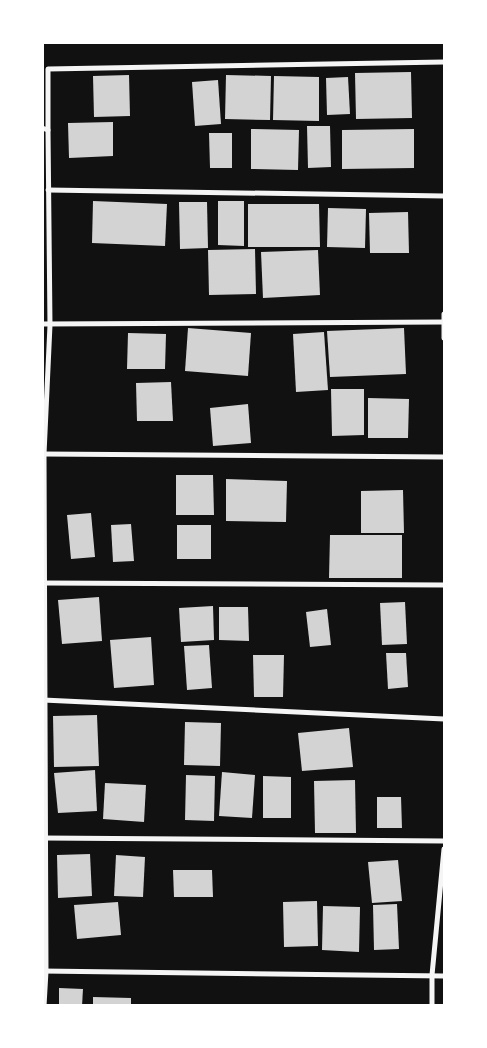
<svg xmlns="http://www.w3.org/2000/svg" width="487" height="1048" viewBox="0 0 487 1048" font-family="Ubuntu,sans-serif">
<rect width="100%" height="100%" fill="#111"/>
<!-- building -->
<g fill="#d3d3d3">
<polygon points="411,72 412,118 356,119 355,73"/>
<polygon points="129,75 130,116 94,117 93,76"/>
<polygon points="226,75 271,76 270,120 225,119"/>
<polygon points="274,76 319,77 319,121 273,120"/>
<polygon points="348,77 350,114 327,115 326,78"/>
<polygon points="218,80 221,124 195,126 192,82"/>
<polygon points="113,122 113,156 69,158 68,123"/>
<polygon points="307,126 330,126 331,167 308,168"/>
<polygon points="251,129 299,130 298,170 251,169"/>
<polygon points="414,129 414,168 342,169 342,130"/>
<polygon points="209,133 232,133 232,168 210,168"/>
<polygon points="93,201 167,204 165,246 92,243"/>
<polygon points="218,201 244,201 244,246 218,245"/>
<polygon points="179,202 207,202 208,248 180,249"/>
<polygon points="248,204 319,204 320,247 248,247"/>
<polygon points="328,208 366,209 365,248 327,247"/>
<polygon points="408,212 409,253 370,253 369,213"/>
<polygon points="255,249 256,294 209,295 208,250"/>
<polygon points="318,250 320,295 263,298 261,252"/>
<polygon points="188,328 251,333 248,376 185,371"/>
<polygon points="404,328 406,374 330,377 327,331"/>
<polygon points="324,332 328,390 296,392 293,334"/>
<polygon points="128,333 166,334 165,369 127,369"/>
<polygon points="171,382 173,421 137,421 136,383"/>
<polygon points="331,389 364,389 364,435 332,436"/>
<polygon points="368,398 409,399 408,438 368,438"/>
<polygon points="248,404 251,443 213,446 210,408"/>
<polygon points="176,475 213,475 214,515 176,515"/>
<polygon points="226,479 287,481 286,522 226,521"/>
<polygon points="403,490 404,533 361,533 361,491"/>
<polygon points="91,513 95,557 71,559 67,515"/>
<polygon points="131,524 134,561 113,562 111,525"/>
<rect x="177" y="525" width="34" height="34"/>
<polygon points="330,535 402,535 402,578 329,578"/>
<polygon points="99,597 102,641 62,644 58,600"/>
<polygon points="405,602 407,644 382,645 380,603"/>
<polygon points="213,606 214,640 181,642 179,608"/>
<polygon points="219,607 248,607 249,641 219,640"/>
<polygon points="327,609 331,645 310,647 306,612"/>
<polygon points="151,637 154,685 114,688 110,640"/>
<polygon points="209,645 212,688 187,690 184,646"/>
<polygon points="386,653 406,653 408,687 388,689"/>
<polygon points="253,655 284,655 283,697 254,697"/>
<polygon points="97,715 99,766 54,767 53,716"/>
<polygon points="185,722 221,723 220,766 184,765"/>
<polygon points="349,728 353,767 302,771 298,733"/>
<polygon points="95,770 97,811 58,813 54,773"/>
<polygon points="222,772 255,775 252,818 219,816"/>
<polygon points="186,775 215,776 214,821 185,820"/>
<polygon points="263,776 291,777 291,818 263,818"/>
<polygon points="355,780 356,833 315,833 314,781"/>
<polygon points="105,783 146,785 144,822 103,819"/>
<polygon points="377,797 401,797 402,828 377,828"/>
<polygon points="90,854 92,896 58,898 57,855"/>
<polygon points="116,855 145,857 143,897 114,896"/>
<polygon points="398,860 402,901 372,903 368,862"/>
<polygon points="173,870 212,870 213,897 174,897"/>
<polygon points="317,901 318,946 284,947 283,902"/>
<polygon points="118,902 121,935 77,939 74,905"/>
<polygon points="397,904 399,949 374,950 373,905"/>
<polygon points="323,906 360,907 359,952 322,950"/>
<polygon points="59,988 83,989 82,1006 59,1006"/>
<polygon points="93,997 131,998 131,1006 93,1006"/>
</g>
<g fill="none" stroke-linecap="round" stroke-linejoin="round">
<!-- minor -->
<g stroke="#f5f5f5" stroke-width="5">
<polyline points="42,128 48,130 50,325 44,454 46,971 44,1006"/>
<polyline points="48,130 48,69 444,62"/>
<polyline points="48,190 444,196"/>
<polyline points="444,314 444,338"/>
<polyline points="42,324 444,322"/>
<polyline points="43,454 444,457"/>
<polyline points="43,583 444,585"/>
<polyline points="43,700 444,719"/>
<polyline points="43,838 444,841"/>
<polyline points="42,971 444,976"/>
<polyline points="432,1006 432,975 444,849"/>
</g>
</g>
<!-- border -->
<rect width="487" height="1048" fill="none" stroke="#ffffff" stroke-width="88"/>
</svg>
